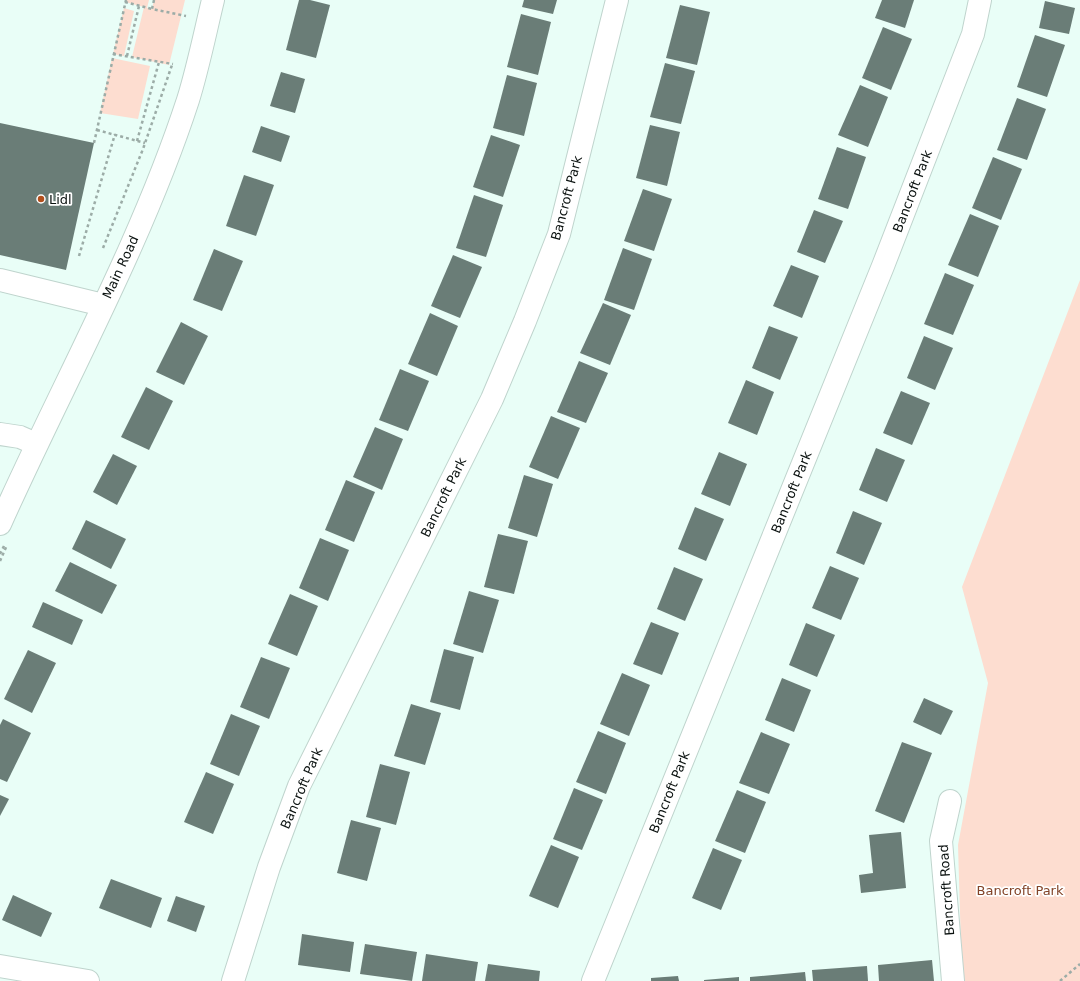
<svg xmlns="http://www.w3.org/2000/svg" width="1080" height="981" viewBox="0 0 1080 981" font-family="'DejaVu Sans',sans-serif">
<rect width="100%" height="100%" fill="#e9fef7"/>
<!-- green -->
<g fill="#fdddd0">
<polygon points="126,0 149,0 147,8 152,9 154,0 185,0 169,65 132,57 144,7 125,2"/>
<polygon points="124,8 134,11 124,56 113,54"/>
<polygon points="112,58 150,66 138,119 100,113"/>
<polygon points="1080,280 1080,981 962,981 958,845 988,683 962,587"/>
</g>
<!-- building -->
<g fill="#6a7d77">
<polygon points="299,0 310,0 330,5 316,58 286,50"/>
<polygon points="524,0 557,0 553,14 522,7"/>
<polygon points="882,0 914,0 905,28 875,18"/>
<polygon points="1045,1 1075,8 1069,34 1039,28"/>
<polygon points="680,5 710,12 697,65 666,58"/>
<polygon points="521,14 551,22 538,75 507,67"/>
<polygon points="883,27 912,39 891,90 862,78"/>
<polygon points="1035,35 1065,45 1047,97 1017,87"/>
<polygon points="665,63 695,71 681,124 650,117"/>
<polygon points="281,72 305,79 295,113 270,106"/>
<polygon points="507,75 537,83 524,136 493,128"/>
<polygon points="860,85 888,97 868,147 838,135"/>
<polygon points="1017,98 1046,109 1027,160 997,150"/>
<polygon points="0,123 94,143 66,270 0,255"/>
<polygon points="650,125 680,132 667,186 636,178"/>
<polygon points="261,126 290,136 281,162 252,152"/>
<polygon points="491,135 520,145 503,197 473,187"/>
<polygon points="837,147 866,157 848,209 818,199"/>
<polygon points="993,157 1022,169 1001,220 972,208"/>
<polygon points="244,175 274,185 256,236 226,226"/>
<polygon points="643,189 672,199 654,251 624,241"/>
<polygon points="474,195 503,205 486,257 456,248"/>
<polygon points="814,210 843,221 825,263 797,252"/>
<polygon points="970,214 999,226 978,277 948,265"/>
<polygon points="623,248 652,259 634,310 604,300"/>
<polygon points="214,249 243,261 222,311 193,300"/>
<polygon points="453,255 482,267 460,318 431,306"/>
<polygon points="791,265 819,276 802,318 773,306"/>
<polygon points="945,273 974,285 953,335 924,324"/>
<polygon points="603,303 631,315 610,365 580,353"/>
<polygon points="430,313 458,326 437,376 408,364"/>
<polygon points="181,322 208,336 184,385 156,372"/>
<polygon points="769,326 798,337 780,380 752,368"/>
<polygon points="924,336 953,348 935,390 907,378"/>
<polygon points="579,361 608,373 586,423 557,412"/>
<polygon points="400,369 429,381 408,431 379,420"/>
<polygon points="746,380 774,392 757,435 728,423"/>
<polygon points="146,387 173,401 149,450 121,437"/>
<polygon points="901,391 930,403 912,445 883,433"/>
<polygon points="551,416 580,428 558,479 529,467"/>
<polygon points="375,427 403,439 382,490 353,477"/>
<polygon points="876,448 905,460 887,502 859,490"/>
<polygon points="719,452 747,464 730,506 701,494"/>
<polygon points="113,454 137,466 117,505 93,492"/>
<polygon points="524,475 553,484 537,537 508,528"/>
<polygon points="346,480 375,492 354,542 325,530"/>
<polygon points="695,507 724,519 706,561 678,549"/>
<polygon points="853,511 882,523 864,565 836,553"/>
<polygon points="86,520 126,539 111,569 72,549"/>
<polygon points="498,534 528,541 514,594 484,587"/>
<polygon points="320,538 349,550 328,601 299,588"/>
<polygon points="70,562 117,585 102,614 55,591"/>
<polygon points="830,566 859,578 841,620 812,608"/>
<polygon points="674,567 703,579 685,621 657,609"/>
<polygon points="469,591 499,600 483,653 453,644"/>
<polygon points="290,594 318,606 297,656 268,644"/>
<polygon points="43,602 83,620 72,645 32,627"/>
<polygon points="651,622 679,633 662,675 633,664"/>
<polygon points="806,623 835,635 817,677 789,665"/>
<polygon points="444,649 474,657 460,710 430,702"/>
<polygon points="28,650 56,663 32,713 4,699"/>
<polygon points="261,657 290,668 269,719 240,707"/>
<polygon points="622,673 650,685 629,736 600,724"/>
<polygon points="782,678 811,690 794,732 765,720"/>
<polygon points="924,698 953,711 941,735 913,722"/>
<polygon points="411,704 441,713 425,765 394,756"/>
<polygon points="231,714 260,726 239,776 210,764"/>
<polygon points="3,719 31,733 7,782 0,779 0,725"/>
<polygon points="598,731 626,743 606,794 576,782"/>
<polygon points="761,732 790,744 769,794 739,783"/>
<polygon points="902,742 932,753 904,823 875,811"/>
<polygon points="380,764 410,772 396,825 366,817"/>
<polygon points="206,772 234,784 213,834 184,822"/>
<polygon points="574,788 603,800 582,850 553,839"/>
<polygon points="737,790 766,802 745,853 715,841"/>
<polygon points="0,795 9,799 0,816"/>
<polygon points="351,820 381,828 367,881 337,873"/>
<polygon points="901,832 906,888 861,893 859,875 873,873 869,835"/>
<polygon points="551,845 579,857 558,908 529,896"/>
<polygon points="713,848 742,860 721,910 692,898"/>
<polygon points="111,879 162,898 151,928 99,908"/>
<polygon points="13,895 52,913 41,937 2,920"/>
<polygon points="176,896 205,906 196,932 167,921"/>
<polygon points="302,934 354,942 350,972 298,965"/>
<polygon points="365,944 417,952 412,981 360,974"/>
<polygon points="426,954 478,962 475,981 422,981"/>
<polygon points="932,960 934,981 879,981 878,965"/>
<polygon points="488,964 540,971 539,981 485,981"/>
<polygon points="867,966 868,981 813,981 812,970"/>
<polygon points="805,972 806,981 750,981 750,977"/>
<polygon points="678,976 679,981 651,981 651,978"/>
<polygon points="739,977 739,981 704,981 704,980"/>
</g>
<g fill="none" stroke-linecap="round" stroke-linejoin="round">
<!-- minor casing -->
<g stroke="#bfd4cd" stroke-width="24">
<g id="minor">
<polyline points="0,280 103,305"/>
<polyline points="0,434 20,437 36,444"/>
<path d="M0 524C63 383 140 247 188 100 198 68 205 33 213 0"/>
<polyline points="950,801 941,841 953,981"/>
<polyline points="0,966 88,981"/>
<polyline points="233,981 269,867 299,786 492,399 525,321 559,234 617,0"/>
<polyline points="593,981 883,266 973,34 980,0"/>
</g>
</g>
<!-- path -->
<g stroke="#9caca7" stroke-width="2.5" stroke-dasharray="3 3" stroke-linecap="butt">
<polyline points="154,0 152,9 186,16"/>
<polyline points="125,2 152,9"/>
<polyline points="113,54 173,64"/>
<polyline points="127,56 139,6"/>
<polyline points="97,130 145,143"/>
<polyline points="137,141 159,62"/>
<polyline points="94,143 126,0"/>
<polyline points="103,248 143,149 172,65"/>
<polyline points="79,256 115,134"/>
<polyline points="0,554 4,546"/>
<polyline points="0,561 7,545"/>
<polyline points="1060,981 1080,964"/>
</g>
<!-- minor -->
<use href="#minor" stroke="#fff" stroke-width="22"/>
</g>
<!-- markers -->
<circle fill="#b34f1c" stroke="#fff" stroke-width="1.5" cx="41" cy="199" r="4"/>
<g text-anchor="middle" stroke-width="3.5" stroke-linejoin="round" paint-order="stroke">
<!-- street labels -->
<g font-size="13" fill="#0b1210" stroke="#fff">
<text transform="translate(912 191) rotate(-69)" y="5">Bancroft Park</text>
<text transform="translate(566 198) rotate(-75)" y="5">Bancroft Park</text>
<text transform="translate(120 267) rotate(-65)" y="5">Main Road</text>
<text transform="translate(791 492) rotate(-68)" y="5">Bancroft Park</text>
<text transform="translate(443 497) rotate(-64)" y="5">Bancroft Park</text>
<text transform="translate(301 788) rotate(-67)" y="5">Bancroft Park</text>
<text transform="translate(669 792) rotate(-68)" y="5">Bancroft Park</text>
<text transform="translate(946 890) rotate(-94)" y="5">Bancroft Road</text>
</g>
<!-- poi labels -->
<g font-size="13" fill="#0b1210" stroke="#fff" text-anchor="start">
<text x="49" y="204">Lidl</text>
</g>
<!-- park labels -->
<g font-size="13" fill="#824327" stroke="#fff">
<text x="1020" y="895">Bancroft Park</text>
</g>
</g>
</svg>
